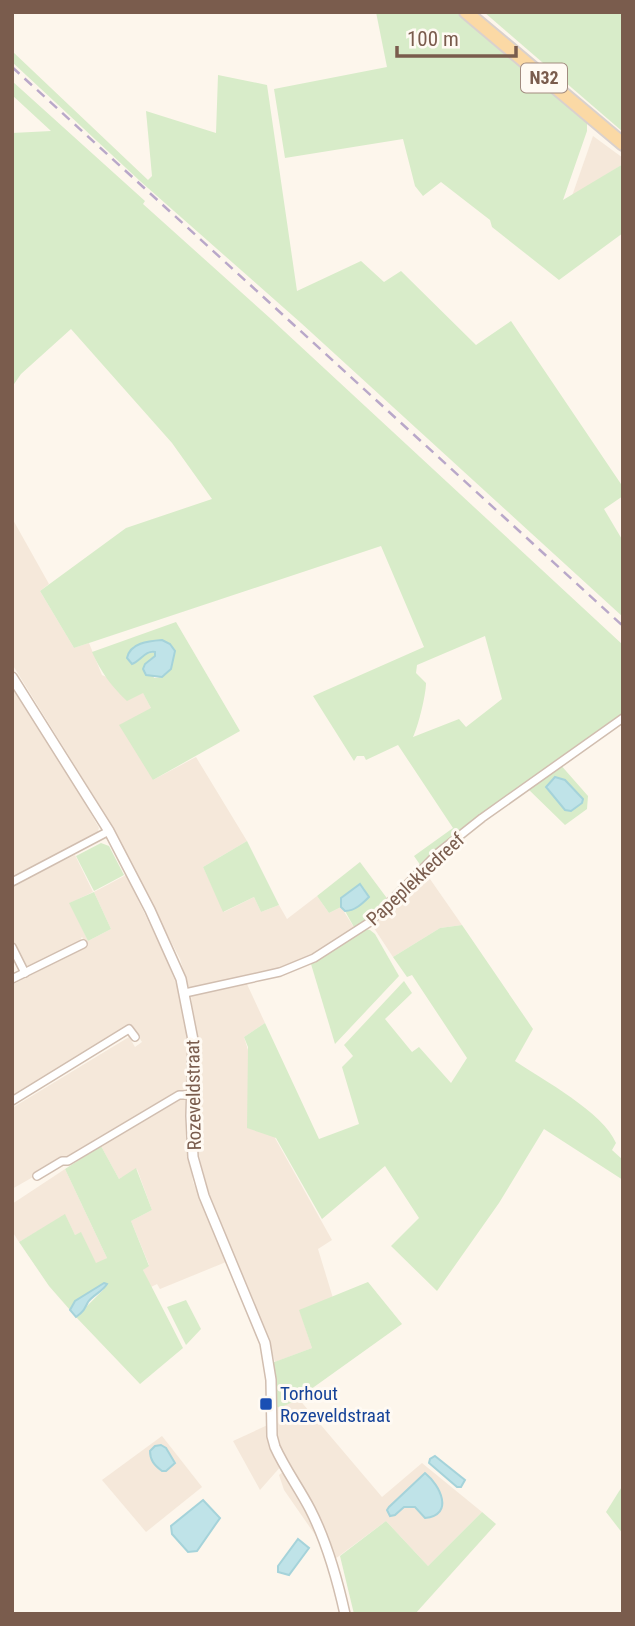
<svg xmlns="http://www.w3.org/2000/svg" width="635" height="1626" viewBox="0 0 635 1626" font-family="'Roboto Condensed',sans-serif">
<rect width="100%" height="100%" fill="#fdf6ec"/>
<!-- residential -->
<g fill="#f5e8da">
<polygon points="593,136 623,158 623,164 572,196"/>
<polygon points="12,518 49,584 40,591 74,648 89,643 102,675 143,693 146,698 151,708 153,780 196,757 247,841 203,867 224,912 254,897 261,912 279,905 287,919 317,896 329,913 341,907 355,929 317,953 276,971 193,989 188,986 180,959 103,811 12,664"/>
<polygon points="12,685 46,735 99,828 97,834 12,876"/>
<polygon points="75,855 93,892 70,903 88,941 111,929 94,892 126,875 164,954 177,986 188,1034 187,1089 12,1189 12,1108 129,1037 135,1047 142,1042 131,1025 12,1097 12,985 87,946 82,937 78,943 29,967 26,965 12,938 12,886"/>
<polygon points="423,869 462,925 440,928 393,957 370,922"/>
<polygon points="246,982 265,1023 244,1037 275,1138 332,1240 318,1249 333,1298 300,1311 312,1348 275,1362 263,1324 208,1191 197,1147 197,1055 191,995"/>
<polygon points="185,1094 186,1138 193,1182 226,1262 160,1289 157,1284 151,1287 143,1270 149,1265 131,1221 152,1210 137,1169 119,1179 101,1146"/>
<polygon points="65,1169 107,1258 96,1264 81,1233 75,1235 65,1215 19,1242 12,1231 12,1204"/>
<polygon points="298,1398 382,1497 422,1463 482,1512 428,1566 386,1521 331,1562 321,1536 318,1539 284,1490 279,1475 286,1469 282,1465 260,1490 233,1441 272,1423 271,1407 293,1402"/>
<polygon points="162,1436 202,1487 146,1532 102,1480"/>
</g>
<!-- green -->
<g fill="#d8ecc9" fill-rule="evenodd">
<polygon points="376,12 457,12 587,122 587,131 563,200 623,164 623,233 559,280 492,227 490,220 441,182 423,196 415,186 403,139 285,158 274,89 387,67"/>
<polygon points="484,12 623,12 623,132"/>
<polygon points="12,51 148,180 152,176 146,111 216,133 218,75 267,85 297,291 361,261 384,282 401,271 476,345 511,321 623,487 623,496 604,509 623,541 623,617 301,323 140,181 12,62"/>
<path d="M12 81 145 201 143 204 271 319 623 645V718L559 763 588 796 587 809 565 825 526 787 423 869 414 856 453 828 398 745 366 760 364 756H357L354 761 313 696 424 647 381 546 74 648 40 591 126 528 212 499 172 443 71 329 21 374 12 387V133L51 131 12 95ZM485 636 502 699 466 727 459 719 413 737C418 727 426 695 426 683L416 673 417 665Z"/>
<path d="M176 622 240 731 153 780 119 725 151 708 143 693 127 701C111 686 101 672 92 652ZM162 640 170 644 175 651C172 665 170 677 154 678L149 660 155 656V652L146 654 133 647Z"/>
<polygon points="247,841 279,905 261,912 254,897 223,912 203,867"/>
<polygon points="101,843 109,846 124,875 94,891 76,856"/>
<path d="M360 862 389 901 355 929 345 911C355 911 362 903 369 897L360 884 341 898V907L329 913 317 896Z"/>
<polygon points="94,892 111,929 88,941 69,903"/>
<path d="M462 925 533 1029 515 1061C543 1080 603 1112 616 1143L612 1150 623 1160V1180L544 1129 499 1203 437 1291 391 1246 419 1218 385 1166 322 1219 276 1138 247 1128 248 1047 244 1037 265 1023 319 1139 359 1124 342 1067 353 1056 344 1045 404 981 412 993 385 1019 412 1052 419 1047 451 1083 467 1058 412 975 407 977 393 957 440 928Z"/>
<polygon points="365,929 370,930 375,934 399,976 335,1044 311,964"/>
<polygon points="101,1146 119,1179 136,1168 152,1210 131,1221 149,1266 143,1270 183,1348 140,1384 76,1317 103,1290 106,1284 75,1301 70,1310 49,1286 19,1242 65,1214 75,1235 81,1232 96,1263 107,1258 65,1169"/>
<polygon points="368,1282 402,1324 293,1402 281,1407 271,1407 269,1364 312,1348 299,1310"/>
<polygon points="186,1300 201,1329 186,1345 167,1307"/>
<polygon points="623,1485 623,1534 606,1512"/>
<polygon points="482,1512 496,1524 415,1614 354,1614 340,1556 386,1521 428,1566"/>
</g>
<!-- water -->
<g fill="#bfe3e8" stroke="#a5d3da" stroke-width="2">
<path d="M162 640 170 644 175 651 171 669 162 677 146 675 143 669 145 664 155 656V652C146 650 140 661 132 664L127 658C130 643 148 641 162 640Z"/>
<polygon points="555,777 565,780 583,799 582,803 571,811 565,810 546,787"/>
<path d="M360 884 369 897C363 903 355 911 345 911L341 907V898Z"/>
<path d="M104 1283 107 1284C102 1292 93 1295 88 1302 84 1310 83 1312 76 1317L70 1310 75 1301Z"/>
<path d="M161 1445 166 1448 175 1463 166 1471H162C154 1465 150 1460 150 1451L155 1446Z"/>
<polygon points="435,1456 465,1480 461,1487 457,1487 429,1463 430,1459"/>
<path d="M425 1473C440 1485 455 1515 425 1518L415 1507H404L395 1515 390 1516 387 1510 389 1507Z"/>
<polygon points="203,1500 220,1518 197,1551 188,1552 172,1534 171,1526"/>
<polygon points="298,1539 309,1548 289,1575 278,1572 278,1566"/>
</g>
<g fill="none" stroke-linecap="round" stroke-linejoin="round">
<!-- minor casing -->
<g stroke="#d1beb0" stroke-width="10">
<g id="minor">
<polyline points="12,882 109,831"/>
<polyline points="12,947 25,973"/>
<polyline points="12,979 83,944"/>
<polyline points="185,993 280,972 314,958 370,922 438,853 482,818 623,718"/>
<polyline points="12,1101 129,1029 135,1037"/>
<polyline points="37,1176 62,1161 68,1161 179,1095 191,1095"/>
</g>
</g>
<!-- tertiary casing -->
<g stroke="#d1beb0" stroke-width="12">
<path id="tertiary" d="M12 677 109 831 150 910 181 979 193 1040 191 1116 193 1157 204 1196 265 1343 271 1380 272 1436 275 1447C285 1469 299 1488 310 1509 327 1542 337 1578 345 1614"/>
</g>
<!-- primary casing -->
<g stroke="#dad1cd" stroke-width="16">
<polyline id="primary" points="466,12 623,144"/>
</g>
<!-- minor -->
<use href="#minor" stroke="#fff" stroke-width="7"/>
<!-- tertiary -->
<use href="#tertiary" stroke="#fff" stroke-width="9"/>
<!-- primary -->
<use href="#primary" stroke="#fbd9a5" stroke-width="12"/>
<!-- rail -->
<polyline stroke="#b9a8c9" stroke-width="2.5" stroke-dasharray="10 7" stroke-linecap="butt" points="12,67 623,626"/>
</g>
<!-- markers -->
<rect fill="#1a4fb4" stroke="#fffaf3" stroke-width="2.5" x="259" y="1397" width="14" height="14" rx="3.5"/>
<g text-anchor="middle" stroke-width="6" stroke-linejoin="round" paint-order="stroke">
<!-- shield labels -->
<rect fill="#fffaf3" stroke="#a28b7f" stroke-width="2" x="521" y="63.5" width="46" height="29" rx="5"/>
<g font-size="18" font-weight="bold" fill="#7a5c4d">
<text x="544" y="84">N32</text>
</g>
<!-- street labels -->
<g font-size="19" fill="#7a5c4d" stroke="#fffaf3">
<text transform="translate(415 879) rotate(-43)" y="7">Papeplekkedreef</text>
<text transform="translate(193 1095) rotate(-91)" y="7">Rozeveldstraat</text>
</g>
<!-- transit labels -->
<g font-size="19" fill="#164399" stroke="#fffaf3" text-anchor="start">
<text x="280" y="1400">Torhout<tspan x="280" dy="22">Rozeveldstraat</tspan></text>
</g>
</g>
<!-- border -->
<rect width="635" height="1626" fill="none" stroke="#7a5c4d" stroke-width="28"/>
<!-- scale -->
<path d="M397 46v10h119v-10" fill="none" stroke="#7a5c4d" stroke-width="3.5"/>
<text x="407" y="46" font-size="21" fill="#7a5c4d" stroke="#fffaf3" stroke-width="5" paint-order="stroke">100 m</text>
</svg>
